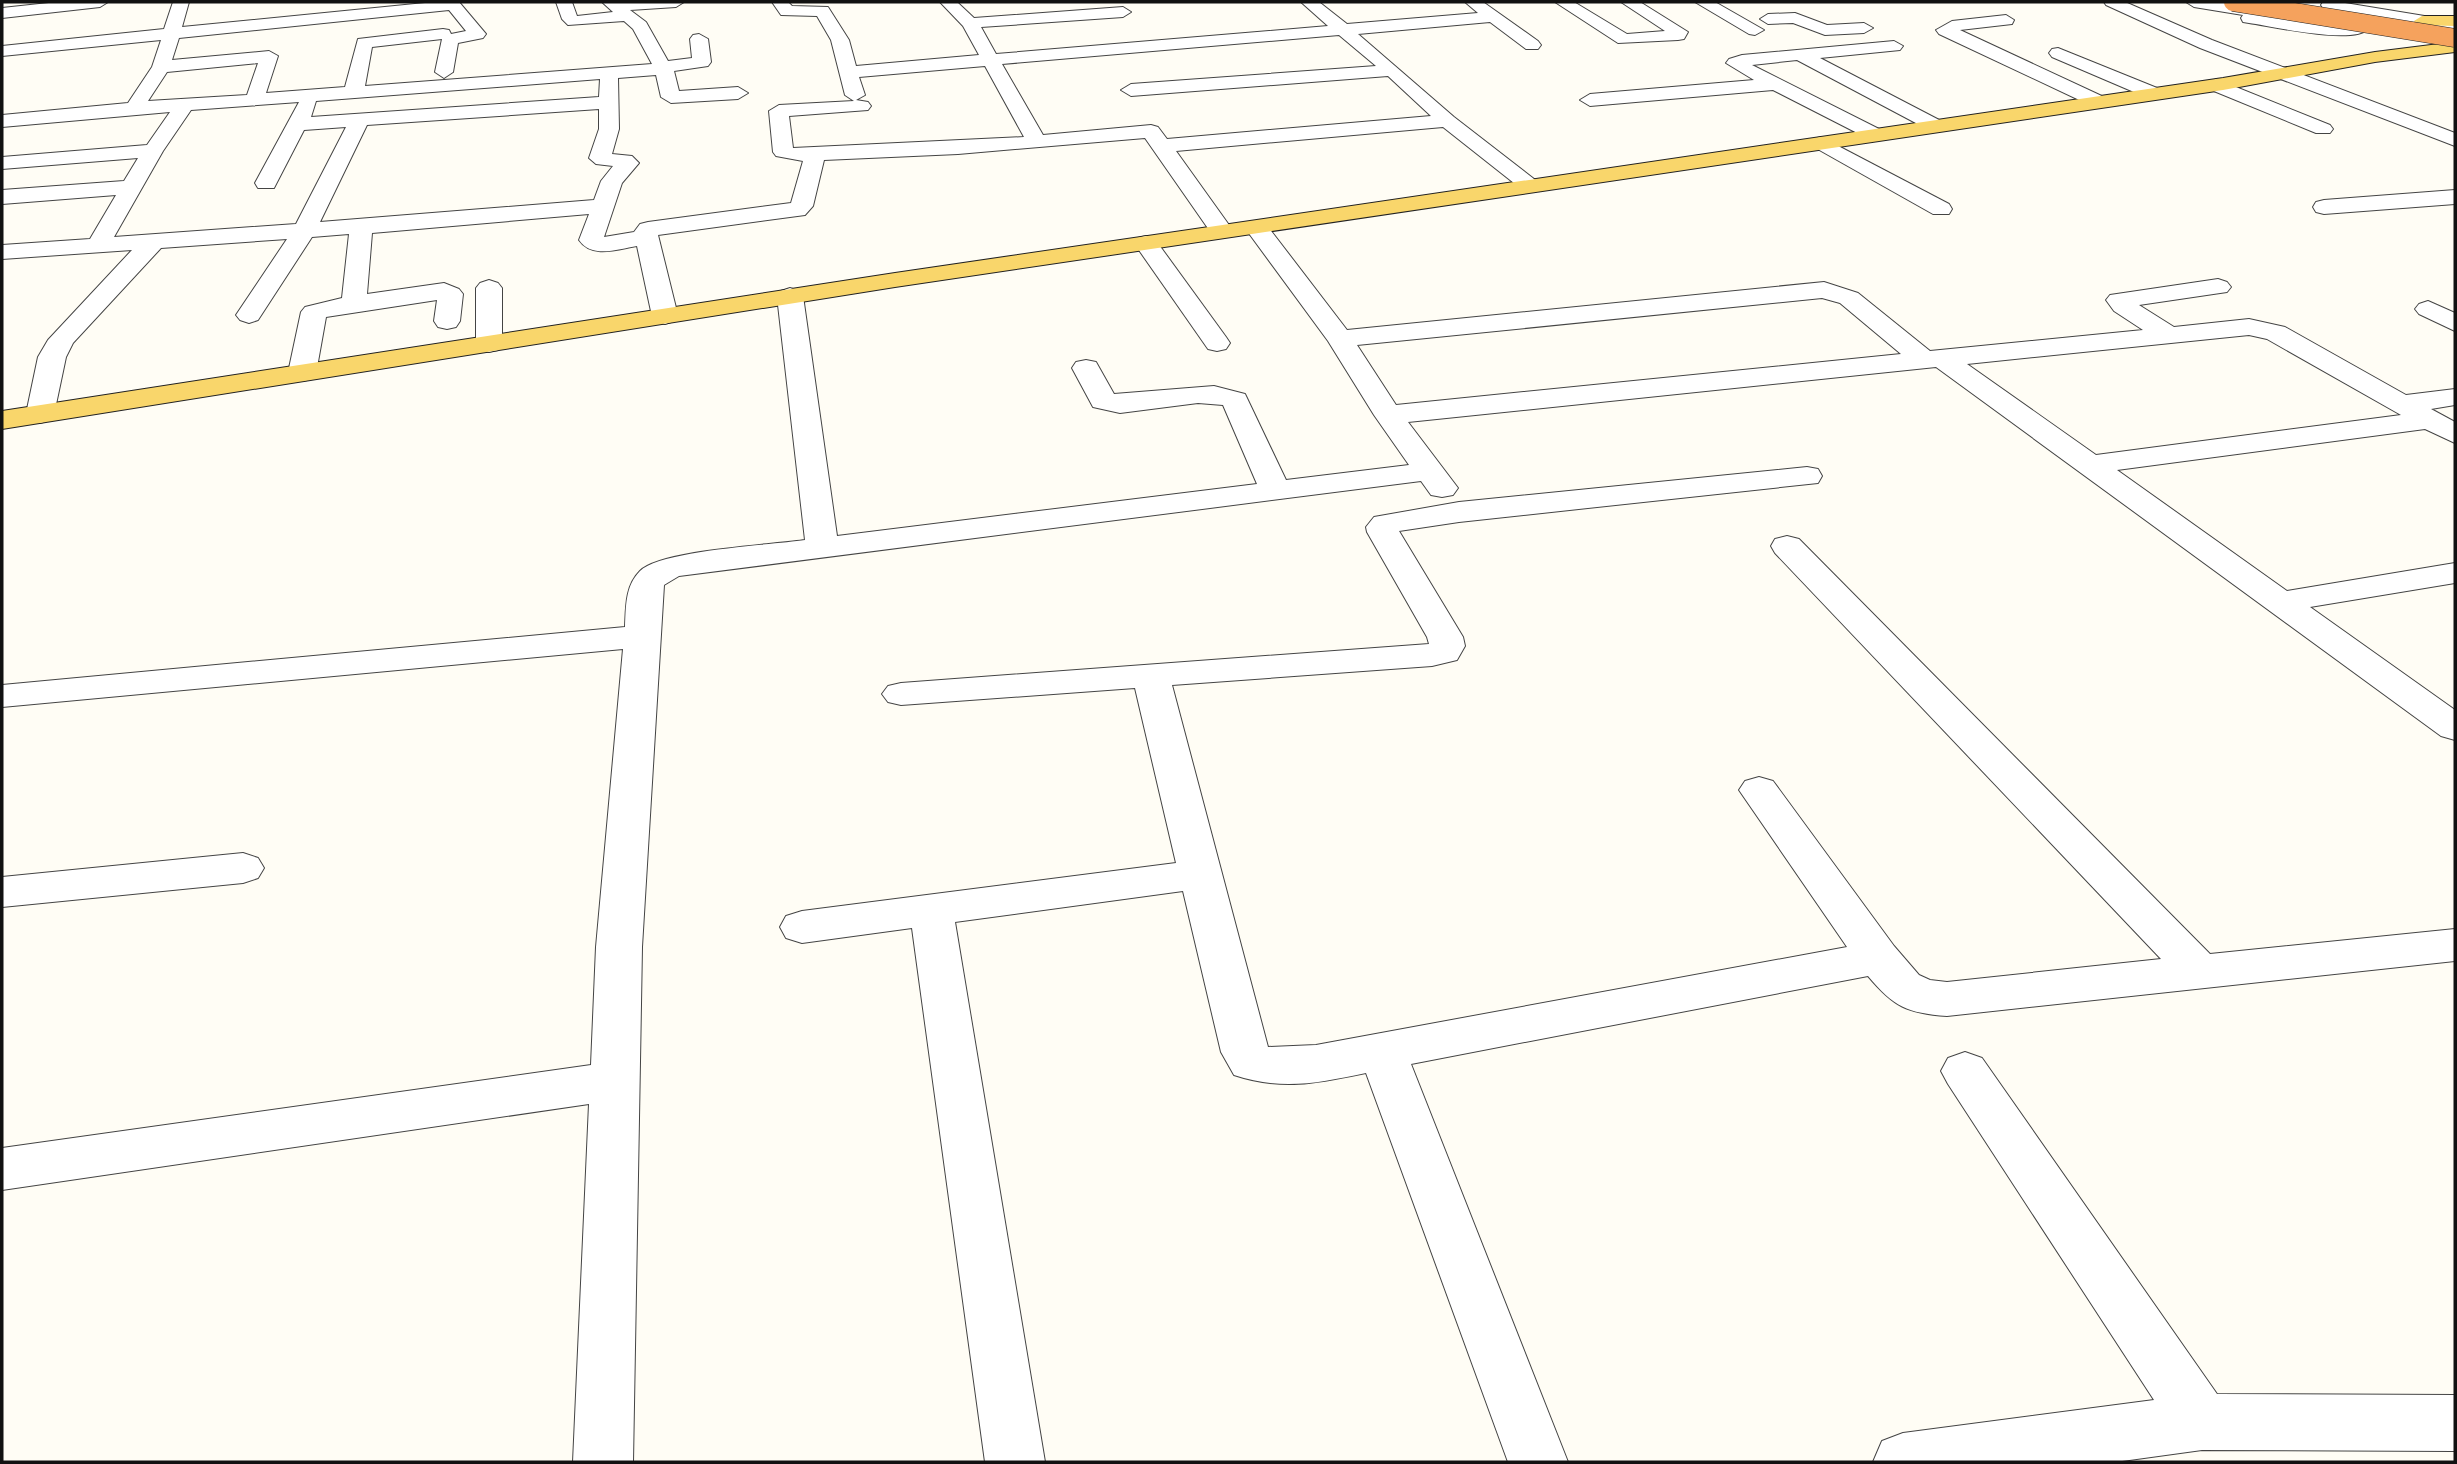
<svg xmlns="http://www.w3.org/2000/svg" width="2457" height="1464" viewBox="0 0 2457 1464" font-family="Bitter,serif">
<rect width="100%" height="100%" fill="#fffdf5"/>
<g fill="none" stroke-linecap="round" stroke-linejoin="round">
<!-- minor casing -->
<g stroke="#444" stroke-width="2">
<g id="minor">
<polygon points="58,2 108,2 100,7 2,18 2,8"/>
<path d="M173 2H189L182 27 435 2H459L486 34 483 38 458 43 453 72 444 78 435 72 442 39 372 47 365 86 652 64 633 29 624 21 568 25 562 19 556 2H572L577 16 613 12 602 2H684L676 7 630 10 646 22 668 61 692 58 690 39 693 35 699 34 708 39 711 62 708 66 674 71 679 91 738 87 748 93 738 99 671 103 661 97 656 75 618 78 619 129 612 154 632 156 639 163 622 183 604 237 634 232 640 224 648 222 791 203 803 161 776 156 773 152 769 111 779 105 854 101 845 95 831 40 817 16 781 15 772 2H788L792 6 828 7 849 40 856 66 979 55 963 26 940 2H957L974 18 1123 7 1131 12 1123 17 981 27 996 54 1328 26 1301 2H1319L1347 24 1478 13 1465 2H1483L1538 41 1541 45 1538 49H1526L1490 22 1358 34 1454 117 1543 186 1540 191H1524L1443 127 1176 151 1234 232 1230 237H1214L1145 138 958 154 824 160 813 206 805 215 658 235 678 316 674 321 665 324 656 321 652 316 637 246C618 249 592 259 579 240L589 214 372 233 367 294 444 283 459 289 463 294 460 321 456 327 447 329 438 327 434 321 437 300 326 317 316 373 312 379 302 381 292 379 288 373 301 312 305 307 342 298 349 234 312 237 258 320 249 323 240 320 236 315 287 239 161 248 73 343 66 357 54 414 50 420 40 423 30 420 26 414 38 357 48 340 132 250 2 259V245L90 239 116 195 2 204V190L124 181 138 158 2 169V157L147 145 170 112 2 127V115L128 103 152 67 161 40 2 56V46L164 29ZM449 10 466 31 451 34 449 30 443 29 358 39 345 87 266 93 278 56 269 51 172 60 179 38ZM1339 35 1376 66 1131 84 1121 90 1131 96 1388 76 1431 116 1167 139 1158 127 1151 125 1043 135 1002 64ZM258 63 247 95 148 101 167 72ZM985 66 1024 137 793 148 789 116 868 110 871 106 868 102 856 100 865 95 859 77ZM600 79 599 97 311 117 316 101ZM299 102 255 183 258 188H274L304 130 346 127 296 224 114 237 163 151 191 110ZM599 109V129L589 158 596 164 613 166 601 181 594 200 320 222 367 125Z"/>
<polygon points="1555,2 1574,2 1627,34 1665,31 1621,2 1640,2 1688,32 1684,39 1678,40 1618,43"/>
<polygon points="1695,2 1715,2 1764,30 1755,35 1749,34"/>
<polygon points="2104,2 2125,2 2212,40 2455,133 2455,146 2200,48 2106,5"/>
<path d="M2186 2H2222L2283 12 2284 18 2321 24H2359L2368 29C2353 45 2271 26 2249 23L2243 22 2241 18 2243 15 2194 7Z"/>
<polygon points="2323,2 2339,2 2455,21 2455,31 2329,10 2323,8 2321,5"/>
<polygon points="1795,13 1827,25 1864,23 1873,28 1864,33 1825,35 1793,23 1768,24 1760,19 1768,14"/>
<polygon points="2006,15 2014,20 2012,24 1960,30 2106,98 2109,102 2106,106 2092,106 1939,34 1936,30 1952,21"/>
<polygon points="1894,41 1903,46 1900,50 1820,58 1943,122 1946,126 1943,130 1929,130 1797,60 1752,65 1883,131 1886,135 1883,139 1869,139 1773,90 1590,106 1580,100 1590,94 1754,80 1726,63 1729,59 1742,55"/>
<polygon points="2058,48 2162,90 2165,94 2162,98 2148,98 2052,57 2049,53 2052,49"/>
<polygon points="2216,79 2330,125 2333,129 2330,133 2316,133 2209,89 2207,85"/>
<polygon points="1821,137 1949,204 1952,209 1949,214 1933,214 1814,147 1811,143 1814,139"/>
<polygon points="2455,190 2455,204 2324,214 2316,212 2313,207 2316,202 2324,200"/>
<path d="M1257 221 1265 223 1347 330 1824 282 1858 293 1930 351 2143 330 2114 311 2106 300 2110 295 2218 279 2227 282 2231 287 2227 292 2139 305 2174 327 2249 319 2285 327 2406 395 2455 389V405L2431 409 2455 422V443L2425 429 2117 470 2287 591 2455 563V583L2310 607 2455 710V740L2441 736 1936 367 1408 422 1458 488 1453 495 1442 497 1431 495 1421 481 679 576 664 585 642 947 633 1462H573L589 1104 2 1190V1148L591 1065 596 947 623 649 2 707V685L625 627C626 607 625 586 640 571 661 550 772 545 805 540L777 296 781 291 790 288 799 291 803 296 837 536 1257 484 1223 405 1198 403 1120 413 1093 407 1072 368 1076 362 1086 360 1096 362 1114 394 1214 386 1245 394 1286 480 1409 465 1374 415 1328 341 1245 228 1249 223ZM1822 298 1840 303 1901 354 1396 405 1357 345ZM2249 335 2267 339 2401 415 2096 455 1967 364Z"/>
<polygon points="1146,236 1154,238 1226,337 1230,343 1226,349 1217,351 1208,349 1134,243 1138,238"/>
<polygon points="489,280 498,283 502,288 502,344 498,350 489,352 480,350 476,344 476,288 480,283"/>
<polygon points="2428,301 2455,313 2455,331 2419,314 2415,309 2419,304"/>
<path d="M1807 467 1818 469 1822 476 1818 483 1459 522 1399 531 1463 637 1465 646 1457 660 1432 666 1172 685 1268 1047 1316 1045 1847 947 1739 790 1745 781 1759 777 1773 781 1894 946 1919 975 1930 980 1947 982 2161 959 1775 553 1771 546 1775 539 1787 536 1799 539 2210 954 2455 929V961L1947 1016C1907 1013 1894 1007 1868 976L1411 1064 1568 1462H1508L1366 1073C1318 1083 1282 1091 1234 1075L1221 1052 1183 891 955 922 1045 1462H985L912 928 802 943 786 938 780 927 786 916 802 911 1176 863 1135 688 901 705 888 702 882 694 888 686 901 683 1429 644 1427 637 1367 532 1366 527 1374 517 1459 502Z"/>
<polygon points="243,853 258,858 264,868 258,878 243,883 2,907 2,877"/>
<polygon points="1965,1052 1982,1058 2217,1394 2455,1395 2455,1451 2202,1450 2115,1462 1873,1462 1882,1441 1903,1433 2154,1400 1948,1084 1941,1071 1948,1058"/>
</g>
</g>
<!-- major casing -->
<g stroke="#222" stroke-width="2">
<g id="major">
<polygon points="2422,16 2455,16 2455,26 2416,25 2414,21"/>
<polygon points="2455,42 2455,52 2375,62 2223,90 895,287 2,429 2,411 895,273 2223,78 2375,52"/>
</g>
</g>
<!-- minor -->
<use href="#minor" fill="#fff" fill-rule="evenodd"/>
<!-- major -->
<use href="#major" fill="#f9d66b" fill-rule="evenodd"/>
<!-- highway-bridge casing -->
<g stroke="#222" stroke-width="19" stroke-linecap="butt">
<polyline id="highway-bridge" points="2233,2 2455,38"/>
</g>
<!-- highway-bridge -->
<use href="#highway-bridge" stroke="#f5a25d" stroke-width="18"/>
</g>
<!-- border -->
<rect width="2457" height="1464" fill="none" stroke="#111111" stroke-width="7"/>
</svg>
